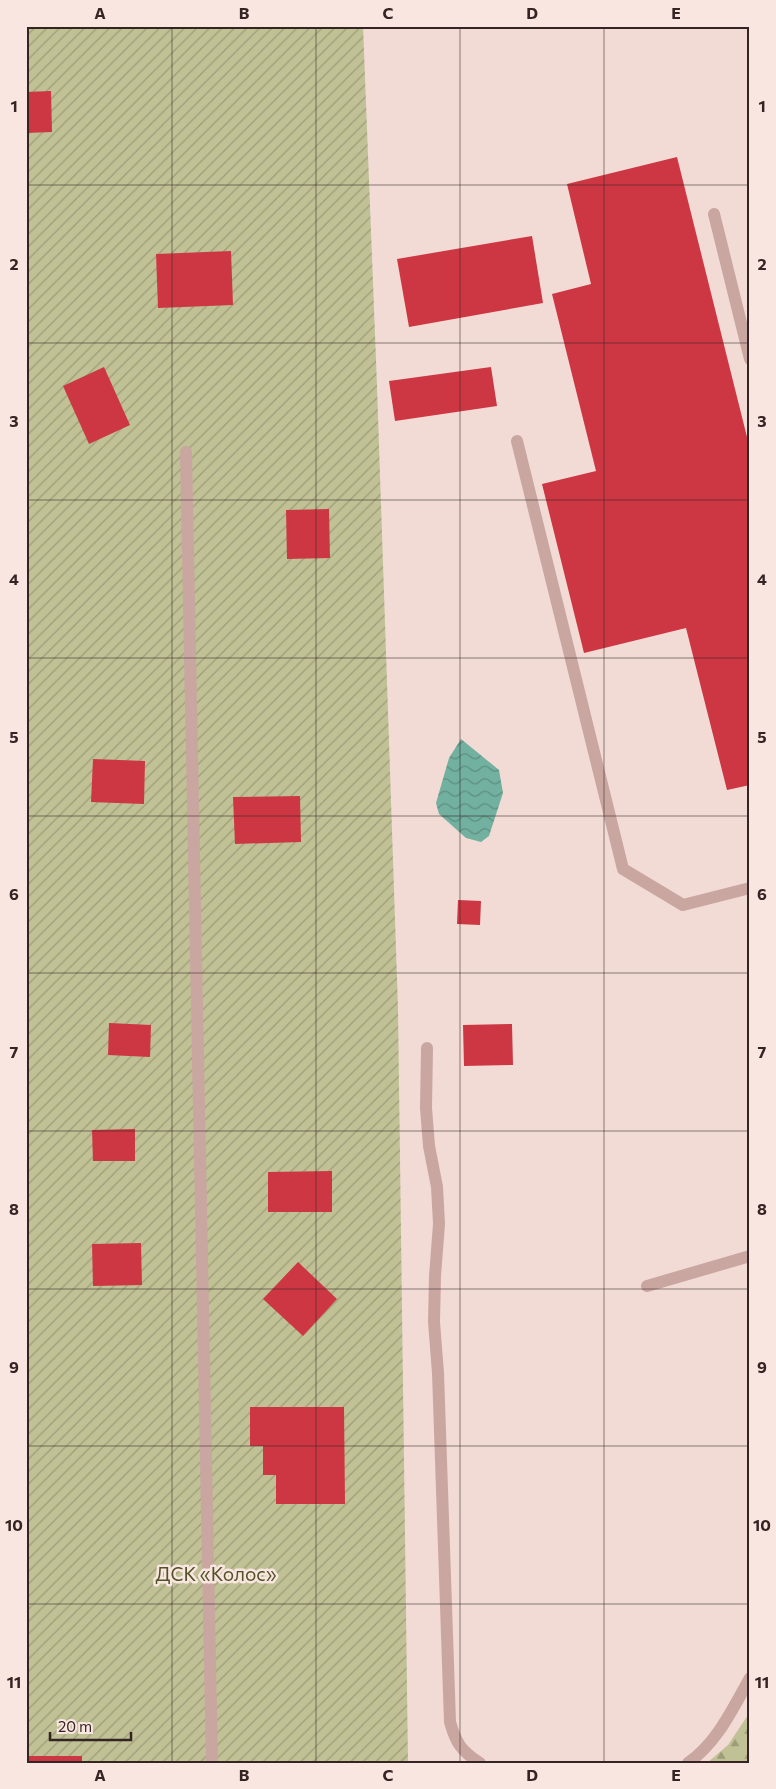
<svg xmlns="http://www.w3.org/2000/svg" width="776" height="1789" viewBox="0 0 776 1789" font-family="Commissioner,sans-serif">
<defs>
<pattern id="forest-firs" width="22" height="20" patternUnits="userSpaceOnUse" patternTransform="scale(1.25)"><rect width="22" height="20" fill="#c0c195"/><path d="M5 1l3.5 6h-7zM16 11l3.5 6h-7z" fill="#9d9d79"/></pattern>
<pattern id="garden-furrows" width="10" height="10" patternUnits="userSpaceOnUse" patternTransform="scale(1.25)"><rect width="10" height="10" fill="#c0c195"/><path d="M-1 1l2-2M0 10L10 0M9 11l2-2" fill="none" stroke="#9d9d79"/></pattern>
<pattern id="water-waves" width="16" height="10" patternUnits="userSpaceOnUse" patternTransform="scale(1.25)"><rect width="16" height="10" fill="#72b09f"/><path d="M0 5q4-4 8 0t8 0" fill="none" stroke="#5e8f81"/></pattern>
</defs>
<rect width="100%" height="100%" fill="#f2dbd5"/>
<!-- forest -->
<polygon fill="url(#forest-firs)" points="750,1712 750,1763 707,1763 728,1745"/>
<!-- garden -->
<polygon fill="url(#garden-furrows)" points="26,26 363,26 377,386 398,1008 408,1763 26,1763"/>
<!-- water -->
<polygon fill="url(#water-waves)" points="461,739 499,770 503,793 489,836 481,842 466,838 439,814 436,803 449,758"/>
<!-- building -->
<g fill="#cd3743">
<polygon points="51,91 52,132 26,133 26,92"/>
<polygon points="677,157 750,449 750,785 727,790 686,628 584,653 542,484 596,471 552,294 591,284 567,184"/>
<polygon points="532,236 543,303 409,327 397,259"/>
<polygon points="231,251 233,305 158,308 156,254"/>
<polygon points="104,367 130,425 89,444 63,386"/>
<polygon points="491,367 497,406 395,421 389,381"/>
<polygon points="329,509 330,558 287,559 286,510"/>
<polygon points="93,759 145,761 144,804 91,802"/>
<polygon points="300,796 301,842 235,844 233,797"/>
<polygon points="458,900 481,901 480,925 457,924"/>
<polygon points="109,1023 151,1025 150,1057 108,1055"/>
<polygon points="512,1024 513,1065 464,1066 463,1025"/>
<polygon points="135,1129 135,1161 93,1161 92,1130"/>
<polygon points="332,1171 332,1212 268,1212 268,1172"/>
<polygon points="141,1243 142,1285 93,1286 92,1244"/>
<polygon points="298,1262 337,1299 303,1336 263,1299"/>
<polygon points="250,1407 344,1407 345,1504 276,1504 276,1475 263,1475 263,1446 250,1446"/>
<rect x="26" y="1756" width="56" height="7"/>
</g>
<g fill="none" stroke-linecap="round" stroke-linejoin="round">
<!-- lane -->
<g stroke="#caa6a1" stroke-width="12">
<polyline points="714,214 750,359"/>
<polyline points="517,441 623,869 683,905 750,888"/>
<path d="M427 1048 426 1108 429 1146 437 1187 439 1224 435 1276 434 1322 438 1373 450 1722C456 1743 461 1751 480 1763"/>
<polyline points="647,1286 750,1256"/>
<path d="M688 1763C717 1743 733 1708 750 1678"/>
</g>
<!-- street -->
<polyline stroke="#caa6a1" stroke-width="12" points="186,452 212,1763"/>
</g>
<!-- grid -->
<path fill="none" stroke="#342424" stroke-width="1" stroke-opacity="0.55" d="M172 26V1763M316 26V1763M460 26V1763M604 26V1763M26 185H750M26 343H750M26 500H750M26 658H750M26 816H750M26 973H750M26 1131H750M26 1289H750M26 1446H750M26 1604H750"/>
<g text-anchor="middle" stroke-width="5" stroke-linejoin="round" paint-order="stroke">
<!-- park labels -->
<g font-size="19" fill="#515327" stroke="#fae6e1">
<text x="216" y="1581">ДСК «Колос»</text>
</g>
</g>
<!-- border -->
<rect width="776" height="1789" fill="none" stroke="#fae6e1" stroke-width="55"/>
<!-- scale -->
<path d="M50 1732v8h81v-8" fill="none" stroke="#342424" stroke-width="2.5"/>
<text x="58" y="1732" font-size="15" fill="#342424" stroke="#fae6e1" stroke-width="4" paint-order="stroke">20 m</text>
<rect x="28" y="28" width="720" height="1734" fill="none" stroke="#342424" stroke-width="2"/>
<g font-size="16" text-anchor="middle" font-weight="bold" fill="#342424">
<text x="100" y="19">A</text>
<text x="244" y="19">B</text>
<text x="388" y="19">C</text>
<text x="532" y="19">D</text>
<text x="676" y="19">E</text>
<text x="14" y="112">1</text>
<text x="762" y="112">1</text>
<text x="14" y="270">2</text>
<text x="762" y="270">2</text>
<text x="14" y="427">3</text>
<text x="762" y="427">3</text>
<text x="14" y="585">4</text>
<text x="762" y="585">4</text>
<text x="14" y="743">5</text>
<text x="762" y="743">5</text>
<text x="14" y="900">6</text>
<text x="762" y="900">6</text>
<text x="14" y="1058">7</text>
<text x="762" y="1058">7</text>
<text x="14" y="1215">8</text>
<text x="762" y="1215">8</text>
<text x="14" y="1373">9</text>
<text x="762" y="1373">9</text>
<text x="14" y="1531">10</text>
<text x="762" y="1531">10</text>
<text x="14" y="1688">11</text>
<text x="762" y="1688">11</text>
<text x="100" y="1781">A</text>
<text x="244" y="1781">B</text>
<text x="388" y="1781">C</text>
<text x="532" y="1781">D</text>
<text x="676" y="1781">E</text>
</g>
</svg>
